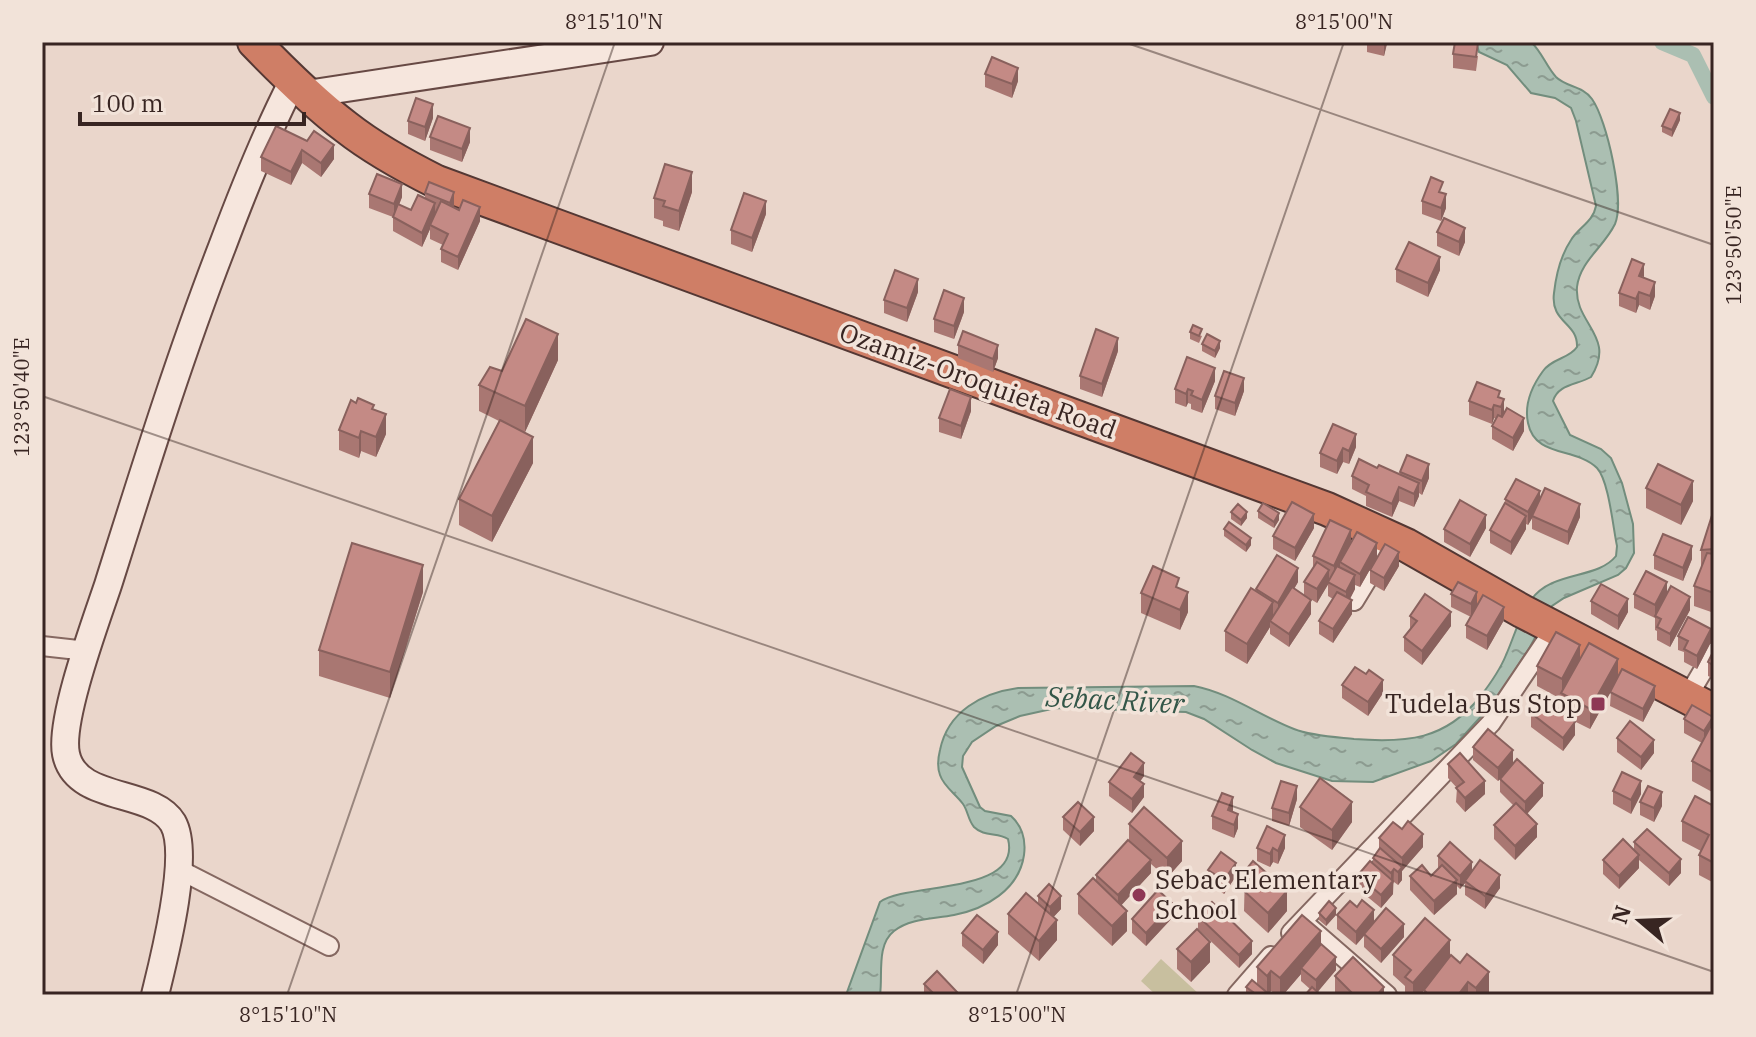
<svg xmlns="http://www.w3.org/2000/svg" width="1756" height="1037" viewBox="0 0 1756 1037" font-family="'IBM Plex Serif',serif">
<defs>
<pattern id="water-ripples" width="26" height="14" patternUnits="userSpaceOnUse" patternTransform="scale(2)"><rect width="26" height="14" fill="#abbfb2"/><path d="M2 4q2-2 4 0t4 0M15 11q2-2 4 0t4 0" fill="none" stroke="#8c9b90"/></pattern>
</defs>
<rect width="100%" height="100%" fill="#ead6cb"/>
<!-- grass -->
<polygon fill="#c8bf9f" points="1161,959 1200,995 1156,995 1141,981"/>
<!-- water -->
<path fill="url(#water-ripples)" stroke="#728d7d" stroke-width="2" d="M1476 42H1531C1542 52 1546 66 1556 77 1566 87 1583 86 1592 99 1607 120 1625 201 1615 224 1604 247 1580 261 1577 287 1574 324 1617 336 1591 377 1577 385 1558 384 1553 401L1570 435 1601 449 1611 458 1622 483 1633 524 1634 553 1626 568 1618 575 1564 598 1552 606 1530 647 1495 701 1456 744 1431 761 1373 782 1332 781 1276 763 1252 750 1204 719 1186 712 1056 708 1020 716 996 726 972 742 963 756 962 767 980 807 985 811 1011 816C1022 826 1026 840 1024 855 1019 890 985 909 954 915 934 919 910 918 894 931 876 945 883 975 880 995H846L880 902C907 882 1022 895 1008 839 998 832 984 837 974 827 968 820 968 811 963 804 956 794 944 787 940 775 937 767 938 758 940 750 948 711 982 693 1018 688L1194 686C1230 693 1260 716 1294 729 1312 736 1335 737 1354 739 1407 743 1445 740 1480 697 1490 684 1500 670 1506 655 1514 637 1519 617 1531 600 1552 570 1597 580 1616 556L1617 546C1613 528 1609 481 1597 468 1576 447 1535 458 1528 423 1524 404 1532 386 1543 371 1552 358 1569 359 1577 347 1578 322 1550 323 1554 293 1556 275 1561 255 1571 240 1579 227 1593 222 1596 206L1576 121 1571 108 1555 98 1531 93 1507 65 1479 52Z"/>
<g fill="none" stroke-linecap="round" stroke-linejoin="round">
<!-- canal -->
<polyline stroke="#abbfb2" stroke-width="16" points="1662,42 1693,55 1714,97"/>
<!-- street casing -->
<g stroke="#856861" stroke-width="22">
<g id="street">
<polyline points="1354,601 1382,555"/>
<polyline points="42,646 87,651"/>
<polyline points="1688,696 1714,652"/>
<polyline points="180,870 329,946"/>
<polyline points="1304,923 1387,995"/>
<polyline points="1291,933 1491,723 1555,628"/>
<polyline points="1237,995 1271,956"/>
</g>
</g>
<!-- secondary casing -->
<g stroke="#674944" stroke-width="30">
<g id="secondary">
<polyline points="307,94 650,42"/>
<path d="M155 995C164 958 191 855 173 823 152 788 76 803 66 754 59 720 96 621 108 585 144 471 179 358 222 247 243 191 265 135 293 81"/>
</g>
</g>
<!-- highway casing -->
<g stroke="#543834" stroke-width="36">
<path id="highway" d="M254 42C283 72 313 102 346 127 374 149 405 166 437 182L1327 509 1406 545 1522 611 1714 711"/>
</g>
<!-- street -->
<use href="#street" stroke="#f6e6dd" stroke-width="18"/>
<!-- secondary -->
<use href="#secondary" stroke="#f6e6dd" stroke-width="26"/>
<!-- highway -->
<use href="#highway" stroke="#cf7e66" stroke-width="32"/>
</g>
<!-- wall -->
<g fill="#a97772">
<polygon points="1367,42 1387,42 1384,56 1367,52"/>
<polygon points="1453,54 1478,56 1476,71 1453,68"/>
<polygon points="985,74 1018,81 1012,98 985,87"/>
<polygon points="433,118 425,141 408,134 408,121"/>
<polygon points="1680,120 1672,137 1662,132 1662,126"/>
<polygon points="276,126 334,159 321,177 302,163 291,185 261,171 261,157"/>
<polygon points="430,137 470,142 462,162 430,150"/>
<polygon points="429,182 454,205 453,207 480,221 458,270 441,262 441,249 443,245 430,239 430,229 422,247 393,231 393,217 369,208 369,194 402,197 399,205 411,210 425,198 425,193"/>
<polygon points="692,192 679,231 663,226 663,221 654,218 654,198"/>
<polygon points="1443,193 1446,208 1441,221 1422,214 1422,201"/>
<polygon points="766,214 752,252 731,244 731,230"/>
<polygon points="1437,232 1465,242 1459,256 1437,246"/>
<polygon points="1396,269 1440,270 1428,297 1396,282"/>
<polygon points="1644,277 1655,296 1650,310 1639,305 1636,313 1619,306 1619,293"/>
<polygon points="918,292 907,322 884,313 884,300"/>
<polygon points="964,312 954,339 934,332 934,319"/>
<polygon points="1190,332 1202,336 1199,343 1190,339"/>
<polygon points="1202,344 1220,348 1215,358 1202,351"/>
<polygon points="958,345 998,358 993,372 958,358"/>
<polygon points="1118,351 1102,397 1080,389 1080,376"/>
<polygon points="558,360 525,432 533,463 492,542 459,525 459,499 499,421 479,411 479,385 502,371"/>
<polygon points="1215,381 1202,413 1191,409 1191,404 1188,403 1186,407 1175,403 1175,389"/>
<polygon points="1244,391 1235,416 1215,409 1215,396"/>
<polygon points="1500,398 1504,413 1502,417 1524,431 1513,451 1492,439 1492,426 1496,419 1494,418 1492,424 1469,415 1469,401"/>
<polygon points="374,409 386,434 376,457 361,451 359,458 339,450 339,430"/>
<polygon points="971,411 961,439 939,432 939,418"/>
<polygon points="1356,434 1356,447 1349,464 1343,462 1337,474 1320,467 1320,453"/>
<polygon points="1377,468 1400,474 1400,472 1429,478 1422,495 1419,493 1419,496 1414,507 1399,501 1392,517 1366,506 1366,496 1352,489 1352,476"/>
<polygon points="1646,488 1693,501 1681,525 1646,508"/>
<polygon points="1505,499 1540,500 1580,517 1568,545 1532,529 1532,518 1528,525 1526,524 1526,529 1511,555 1490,543 1490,530 1505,504"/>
<polygon points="1714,509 1714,613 1694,606 1694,586 1701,569 1701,550"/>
<polygon points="1258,511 1279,520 1274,528 1258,518"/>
<polygon points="1231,512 1247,518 1241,526 1231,519"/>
<polygon points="1314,528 1295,561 1273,549 1273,536"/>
<polygon points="1486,528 1470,557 1444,542 1444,529"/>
<polygon points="1224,529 1251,545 1246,552 1224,536"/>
<polygon points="1351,542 1377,557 1360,587 1355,585 1355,589 1350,599 1352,614 1333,643 1319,634 1319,621 1333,599 1328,596 1328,584 1317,603 1304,595 1304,582 1313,569 1313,556"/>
<polygon points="1654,555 1692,559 1683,581 1654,569"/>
<polygon points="1399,566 1384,591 1370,583 1370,570"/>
<polygon points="1298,582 1294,589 1311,614 1289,647 1270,634 1270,627 1247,664 1225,651 1225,631 1256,592 1256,589"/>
<polygon points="1179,588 1188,612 1180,630 1141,613 1141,593"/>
<polygon points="423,592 390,698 319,676 319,650"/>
<polygon points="1451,594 1477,605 1504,620 1487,650 1466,638 1466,625 1471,617 1451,607"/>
<polygon points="1634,594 1667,594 1690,610 1670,647 1657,640 1657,631 1655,630 1655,618 1634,608"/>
<polygon points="1591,601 1628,612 1618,630 1591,614"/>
<polygon points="1410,616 1451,626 1422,665 1404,651 1404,637 1410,629"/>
<polygon points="1678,636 1711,642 1697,669 1684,662 1684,652 1678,650"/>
<polygon points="1714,650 1714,679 1708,676 1708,662"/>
<polygon points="1580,658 1655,699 1643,722 1610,706 1611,691 1590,729 1572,720 1575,735 1563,751 1531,727 1531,713 1561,711 1561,699 1537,686 1537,666"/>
<polygon points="1342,685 1383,693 1368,716 1342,698"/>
<polygon points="1684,719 1713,722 1714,720 1714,793 1692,781 1692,761 1702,743 1684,733"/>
<polygon points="1617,738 1654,753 1641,770 1617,752"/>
<polygon points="1473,747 1513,763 1543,796 1527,814 1537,837 1515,860 1494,839 1494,825 1514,806 1500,792 1500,779 1498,781 1473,760"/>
<polygon points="1448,764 1485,794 1465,812 1456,802 1457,788 1448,778"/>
<polygon points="1144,776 1140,781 1144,797 1132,813 1109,796 1109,782"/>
<polygon points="1613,791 1641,794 1631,814 1613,804"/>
<polygon points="1297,799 1289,826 1272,821 1272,808"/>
<polygon points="1640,802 1662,806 1654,822 1640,815"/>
<polygon points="1714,806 1714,883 1699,875 1699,855 1701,851 1682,841 1682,821"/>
<polygon points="1300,807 1352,822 1332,850 1300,827"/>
<polygon points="1233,810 1232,812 1238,828 1234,838 1212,829 1212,816"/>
<polygon points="1063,817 1094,831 1080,846 1063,830"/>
<polygon points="1129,824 1182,861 1167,878 1151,864 1151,873 1121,905 1127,931 1112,946 1078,914 1078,894 1096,881 1096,875 1129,840"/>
<polygon points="1379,838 1423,847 1402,871 1402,880 1398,885 1394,882 1393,884 1393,894 1381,908 1358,889 1358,875 1373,864 1373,858 1379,850"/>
<polygon points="1634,842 1681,873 1669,886 1639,860 1639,868 1619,889 1603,874 1603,860 1634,850"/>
<polygon points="1257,848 1285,848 1278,864 1273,862 1270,867 1257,861"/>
<polygon points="1438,856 1472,872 1500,888 1485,909 1465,895 1465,883 1460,889 1457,886 1457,894 1434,915 1410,890 1410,876 1431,876 1438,870"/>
<polygon points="1208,870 1236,876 1224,894 1208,883"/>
<polygon points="1245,871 1287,911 1268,933 1244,911"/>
<polygon points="1038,896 1061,909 1053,917 1057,940 1039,961 1008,934 1008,914 1038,904"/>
<polygon points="1319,913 1336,915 1326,926 1319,920"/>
<polygon points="1337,915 1374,922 1404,937 1381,963 1364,947 1364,936 1356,945 1337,929"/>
<polygon points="1198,916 1252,954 1239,968 1198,929"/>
<polygon points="1173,917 1146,946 1132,933 1132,919"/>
<polygon points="962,933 998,945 983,964 962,946"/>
<polygon points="1321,944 1336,970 1317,992 1310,989 1301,981 1301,974 1283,995 1277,995 1271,991 1269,994 1270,995 1246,995 1246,987 1257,984 1257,967"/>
<polygon points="1177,949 1210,962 1191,982 1177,969"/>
<polygon points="1393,955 1450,956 1489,992 1487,995 1424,995 1424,991 1420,995 1405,995 1405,986 1393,975"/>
<polygon points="1335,976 1384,995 1335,995"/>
<polygon points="924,984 958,995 924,995"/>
</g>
<!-- shaded-wall -->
<g fill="#89615d">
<polygon points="1384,42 1387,42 1387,44 1384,56"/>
<polygon points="1018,68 1018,81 1012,98 1012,84"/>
<polygon points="433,104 433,118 425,141 425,127"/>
<polygon points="1680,113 1680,120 1672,137 1672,130"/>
<polygon points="470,128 470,142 462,162 462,149"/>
<polygon points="334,145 334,159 321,177 321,163"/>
<polygon points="302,150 302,163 291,185 291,172"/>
<polygon points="692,172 692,192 679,231 679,211"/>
<polygon points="402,184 402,197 394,217 394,204"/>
<polygon points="454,192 454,205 450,216 450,203"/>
<polygon points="1446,194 1446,208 1441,221 1441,208"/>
<polygon points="766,201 766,214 752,252 752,238"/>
<polygon points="435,203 435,216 430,225 430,229 422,247 422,233"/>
<polygon points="480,207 480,221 458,270 458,257"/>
<polygon points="1465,228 1465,242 1459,256 1459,242"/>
<polygon points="1440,257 1440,270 1428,297 1428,283"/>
<polygon points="1644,264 1644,277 1639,276"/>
<polygon points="918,279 918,292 907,322 907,308"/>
<polygon points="1655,282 1655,296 1650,310 1650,296"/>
<polygon points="1639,292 1639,305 1636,313 1636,299"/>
<polygon points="964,298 964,312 954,339 954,326"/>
<polygon points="558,334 558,360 525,432 525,406"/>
<polygon points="1118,338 1118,351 1102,397 1102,384"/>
<polygon points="1220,341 1220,348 1215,358 1215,351"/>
<polygon points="998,345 998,358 993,372 993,359"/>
<polygon points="1215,368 1215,381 1202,413 1202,400"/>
<polygon points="1244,378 1244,391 1235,416 1235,403"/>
<polygon points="1188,389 1188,403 1186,407 1186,394"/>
<polygon points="971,397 971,411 961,439 961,426"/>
<polygon points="1504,399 1504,413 1501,421 1501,407"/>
<polygon points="1494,405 1494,418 1492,424 1492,410"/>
<polygon points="386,414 386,434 376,457 376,437"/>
<polygon points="1524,418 1524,431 1513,451 1513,438"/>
<polygon points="361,431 361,451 359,458 359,438"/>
<polygon points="1356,434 1356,447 1349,464 1349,451"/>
<polygon points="533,437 533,463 492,542 492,516"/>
<polygon points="1343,448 1343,462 1337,474 1337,461"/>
<polygon points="1429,464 1429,478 1422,495 1422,481"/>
<polygon points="1693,481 1693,501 1681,525 1681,505"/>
<polygon points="1419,483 1419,496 1414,507 1414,494"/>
<polygon points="1399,487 1399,501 1392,517 1392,504"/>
<polygon points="1540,491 1540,505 1528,525 1528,512"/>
<polygon points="1580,504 1580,517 1568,545 1568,532"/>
<polygon points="1247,512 1247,518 1241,526 1241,520"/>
<polygon points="1279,513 1279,520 1274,528 1274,522"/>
<polygon points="1314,514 1314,528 1295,561 1295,548"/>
<polygon points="1486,515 1486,528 1470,557 1470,544"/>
<polygon points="1526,516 1526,529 1511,555 1511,542"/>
<polygon points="1351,530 1351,543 1340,562 1340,567 1334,580 1334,566"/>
<polygon points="1251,538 1251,545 1246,552 1246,545"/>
<polygon points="1377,543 1377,557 1360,587 1360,574"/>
<polygon points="1692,546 1692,559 1683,581 1683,568"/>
<polygon points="1399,552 1399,566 1384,591 1384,578"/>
<polygon points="423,565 423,592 390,698 390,672"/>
<polygon points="1298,568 1298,582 1278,616 1278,603"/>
<polygon points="1329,570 1329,583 1317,603 1317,589"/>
<polygon points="1355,575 1355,589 1346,606 1346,592"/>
<polygon points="1667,582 1667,595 1655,619 1655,605"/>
<polygon points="1188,592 1188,612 1180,630 1180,610"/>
<polygon points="1477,592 1477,605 1471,617 1471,604"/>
<polygon points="1690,597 1690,610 1670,647 1670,634"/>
<polygon points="1628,599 1628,612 1618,630 1618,616"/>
<polygon points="1311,600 1311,614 1289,647 1289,634"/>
<polygon points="1352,600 1352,614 1333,643 1333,629"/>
<polygon points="1273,602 1273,622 1270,621 1270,627 1247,664 1247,644"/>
<polygon points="1504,607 1504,620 1487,650 1487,636"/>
<polygon points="1451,612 1451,626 1422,665 1422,651"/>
<polygon points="1711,629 1711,642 1697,669 1697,656"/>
<polygon points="1580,645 1580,665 1562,694 1562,679"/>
<polygon points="1618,659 1618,679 1590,729 1590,709"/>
<polygon points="1383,680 1383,693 1368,716 1368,702"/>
<polygon points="1655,686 1655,699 1643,722 1643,709"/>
<polygon points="1713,717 1713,730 1704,744 1704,731"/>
<polygon points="1575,722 1575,735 1563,751 1563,738"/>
<polygon points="1654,740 1654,753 1641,770 1641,757"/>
<polygon points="1513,750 1513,763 1498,781 1498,768"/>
<polygon points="1144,763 1144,776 1134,790 1134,777"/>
<polygon points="1485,781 1485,794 1465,812 1465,798"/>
<polygon points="1641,781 1641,794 1631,814 1631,800"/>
<polygon points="1543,783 1543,796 1525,816 1525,802"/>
<polygon points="1144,784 1144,797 1132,813 1132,799"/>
<polygon points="1297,786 1297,799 1289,826 1289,813"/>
<polygon points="1662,792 1662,806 1654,822 1654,808"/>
<polygon points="1233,797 1233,810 1228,824 1228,810"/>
<polygon points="1352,802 1352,822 1332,850 1332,830"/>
<polygon points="1238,814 1238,828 1234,838 1234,825"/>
<polygon points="1094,817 1094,831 1080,846 1080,832"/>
<polygon points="1537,824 1537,837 1515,860 1515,846"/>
<polygon points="1423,834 1423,847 1402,871 1402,880 1398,885 1398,872 1402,867 1402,858"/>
<polygon points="1285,835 1285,848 1278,864 1278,851"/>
<polygon points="1182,841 1182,861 1167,878 1167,858"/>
<polygon points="1273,848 1273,862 1270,867 1270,854"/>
<polygon points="1639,855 1639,868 1619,889 1619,876"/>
<polygon points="1681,859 1681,873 1669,886 1669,873"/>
<polygon points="1151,860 1151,873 1118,909 1118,895"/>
<polygon points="1472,862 1472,875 1460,889 1460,876"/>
<polygon points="1236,863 1236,876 1224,894 1224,880"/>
<polygon points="1394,869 1393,894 1381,908 1381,895 1391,884 1391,873"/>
<polygon points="1500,875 1500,888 1485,909 1485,896"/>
<polygon points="1457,880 1457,894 1434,915 1434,901"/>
<polygon points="1287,891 1287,911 1268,933 1268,913"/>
<polygon points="1061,896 1061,909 1050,921 1050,907"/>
<polygon points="1173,904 1173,917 1146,946 1146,933"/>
<polygon points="1336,908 1336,915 1326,926 1326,920"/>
<polygon points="1374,910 1374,924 1356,945 1356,932"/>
<polygon points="1127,911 1127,931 1112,946 1112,926"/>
<polygon points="1057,920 1057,940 1039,961 1039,941"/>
<polygon points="1404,924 1404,937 1381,963 1381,949"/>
<polygon points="1321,931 1321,951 1301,968 1301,974 1283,995 1280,995 1280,978"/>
<polygon points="998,932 998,945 983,964 983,950"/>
<polygon points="1450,940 1450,960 1420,995 1413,995 1413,983"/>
<polygon points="1252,941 1252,954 1239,968 1239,955"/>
<polygon points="1210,942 1210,962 1191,982 1191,962"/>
<polygon points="1336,957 1336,970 1316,994 1316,980"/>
<polygon points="1271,971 1271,991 1267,995 1267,976"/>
<polygon points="1489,972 1489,992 1487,995 1476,995 1476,988"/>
<polygon points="1468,982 1468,995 1458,995"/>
<polygon points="1384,987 1384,995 1377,995"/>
</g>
<!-- building -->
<g fill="#c48a85" stroke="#89615d" stroke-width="2">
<polygon points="1455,42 1478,43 1476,57 1453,54"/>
<polygon points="992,57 1018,68 1012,84 985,74"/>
<polygon points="416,98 433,104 425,127 408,121"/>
<polygon points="1670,109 1680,113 1672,130 1662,126"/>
<polygon points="438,116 470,128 462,149 430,137"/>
<polygon points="276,126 307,141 314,131 334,145 321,163 302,150 291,172 261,157"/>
<polygon points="665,164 692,172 679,211 663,206 665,201 654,198"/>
<polygon points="377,174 402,184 394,204 369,194"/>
<polygon points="1431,177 1443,182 1439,192 1446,194 1441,208 1422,201"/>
<polygon points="429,182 454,192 450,203 425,193"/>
<polygon points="744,193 766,201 752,238 731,230"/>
<polygon points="418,195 435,203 422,233 393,217 398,204 411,210"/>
<polygon points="463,200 480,207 458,257 441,249 448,234 430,225 441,201 459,210"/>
<polygon points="1444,218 1465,228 1459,242 1437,232"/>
<polygon points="1409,242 1440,257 1428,283 1396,269"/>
<polygon points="1632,259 1644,264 1639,276 1655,282 1650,296 1639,292 1636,299 1619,293"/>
<polygon points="895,270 918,279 907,308 884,300"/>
<polygon points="944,290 964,298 954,326 934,319"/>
<polygon points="526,319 558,334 525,406 479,385 490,367 502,371"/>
<polygon points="1193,325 1202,329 1199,336 1190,332"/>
<polygon points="1096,329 1118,338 1102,384 1080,376"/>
<polygon points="963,331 998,345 993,359 958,345"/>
<polygon points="1207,334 1220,341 1215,351 1202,344"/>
<polygon points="1187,357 1215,368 1202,400 1191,395 1193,391 1188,389 1186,394 1175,389"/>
<polygon points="1224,371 1244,378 1235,403 1215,396"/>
<polygon points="1477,382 1500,391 1498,397 1504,399 1501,407 1494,405 1492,410 1469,401"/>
<polygon points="950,389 971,397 961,426 939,418"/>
<polygon points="358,398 374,405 372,409 386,414 376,437 361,431 359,438 339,430 351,400 356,403"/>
<polygon points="1507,408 1524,418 1513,438 1492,426 1498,415 1502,417"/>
<polygon points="500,420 533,437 492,516 459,499"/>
<polygon points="1333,424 1356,434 1349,451 1343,448 1337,461 1320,453"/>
<polygon points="1407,455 1429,464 1422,481 1400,472"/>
<polygon points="1359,459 1377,468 1379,465 1419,483 1414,494 1399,487 1392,504 1366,492 1369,485 1352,476"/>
<polygon points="1658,464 1693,481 1681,505 1646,488"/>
<polygon points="1516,479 1540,491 1528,512 1505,499"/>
<polygon points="1545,488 1580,504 1568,532 1532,516"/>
<polygon points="1460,500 1486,515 1470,544 1444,529"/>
<polygon points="1292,502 1314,514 1295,548 1273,536"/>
<polygon points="1263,503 1279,513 1274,522 1258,511"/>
<polygon points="1505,503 1526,516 1511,542 1490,530"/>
<polygon points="1238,504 1247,512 1241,520 1231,512"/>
<polygon points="1714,509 1714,549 1701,550"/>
<polygon points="1330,520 1351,530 1334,566 1313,556"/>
<polygon points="1229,522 1251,538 1246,545 1224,529"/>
<polygon points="1357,532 1377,543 1360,574 1340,562"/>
<polygon points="1663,534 1692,546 1683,568 1654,555"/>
<polygon points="352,543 423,565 390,672 319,650"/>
<polygon points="1385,544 1399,552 1384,578 1370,570"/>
<polygon points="1707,553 1714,554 1714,593 1694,586"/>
<polygon points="1277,555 1298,568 1278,603 1256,589"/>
<polygon points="1317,562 1329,570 1317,589 1304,582"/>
<polygon points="1153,566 1179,578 1176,587 1188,592 1180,610 1141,593"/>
<polygon points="1337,566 1355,575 1346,592 1328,582"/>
<polygon points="1646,571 1667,582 1655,605 1634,594"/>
<polygon points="1458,582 1477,592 1471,604 1451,594"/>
<polygon points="1601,584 1628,599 1618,616 1591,601"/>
<polygon points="1671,586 1690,597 1670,634 1657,627 1661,619 1655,616"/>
<polygon points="1292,587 1311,600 1289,634 1270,621"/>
<polygon points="1251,588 1273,602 1247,644 1225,631"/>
<polygon points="1337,592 1352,600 1333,629 1319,621"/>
<polygon points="1425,594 1451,612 1422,651 1404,637 1417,621 1410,616"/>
<polygon points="1483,595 1504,607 1487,636 1466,625"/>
<polygon points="1688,617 1711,629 1697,656 1684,649 1688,641 1678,636"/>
<polygon points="1556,632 1580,645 1562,679 1537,666"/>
<polygon points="1589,643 1618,659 1590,709 1561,693"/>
<polygon points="1714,650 1714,666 1708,662"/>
<polygon points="1355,667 1366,674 1369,670 1383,680 1368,702 1342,685"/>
<polygon points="1622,669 1655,686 1643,709 1610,692"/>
<polygon points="1543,697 1575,722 1563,738 1531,713"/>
<polygon points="1692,705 1713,717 1704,731 1684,719"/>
<polygon points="1714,720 1714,773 1692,761"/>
<polygon points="1630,721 1654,740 1641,757 1617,738"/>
<polygon points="1488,729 1513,750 1498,768 1473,747"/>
<polygon points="1131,753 1144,763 1134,777 1144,784 1132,799 1109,782"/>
<polygon points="1460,753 1485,781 1465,798 1456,788 1464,782 1448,764"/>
<polygon points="1517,759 1543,783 1525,802 1500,779"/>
<polygon points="1622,772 1641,781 1631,800 1613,791"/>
<polygon points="1320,778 1352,802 1332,830 1300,807"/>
<polygon points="1281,781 1297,786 1289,813 1272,808"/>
<polygon points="1648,786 1662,792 1654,808 1640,802"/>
<polygon points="1222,793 1233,797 1228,810 1238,814 1234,825 1212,816"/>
<polygon points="1695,796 1714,806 1714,863 1699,855 1709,835 1682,821"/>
<polygon points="1078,802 1094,817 1080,832 1063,817"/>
<polygon points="1516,803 1537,824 1515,846 1494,825"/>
<polygon points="1144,807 1182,841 1167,858 1129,824"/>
<polygon points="1408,821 1423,834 1402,858 1379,838 1393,822 1402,829"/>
<polygon points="1267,826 1285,835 1278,851 1273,848 1270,854 1257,848"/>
<polygon points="1647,829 1681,859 1669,873 1634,842"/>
<polygon points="1623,839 1639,855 1619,876 1603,860"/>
<polygon points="1128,840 1151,860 1118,895 1096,875"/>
<polygon points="1450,842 1472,862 1460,876 1438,856"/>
<polygon points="1380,848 1402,867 1398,872 1394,869 1391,873 1373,858"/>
<polygon points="1221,852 1236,863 1224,880 1208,870"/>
<polygon points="1480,860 1500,875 1485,896 1465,881"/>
<polygon points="1253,861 1287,891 1268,913 1244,891 1254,879 1245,871"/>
<polygon points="1370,861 1393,881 1381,895 1358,875"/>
<polygon points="1422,865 1431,876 1442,865 1457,880 1434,901 1410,876"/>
<polygon points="1093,878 1127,911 1112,926 1078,894"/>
<polygon points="1049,884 1061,896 1050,907 1038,896"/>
<polygon points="1158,890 1173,904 1146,933 1132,919"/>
<polygon points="1026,893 1057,920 1039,941 1008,914"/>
<polygon points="1362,900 1374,910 1356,932 1337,915 1350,901 1357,907"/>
<polygon points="1329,901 1336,908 1326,920 1319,913"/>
<polygon points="1212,902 1252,941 1239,955 1198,916"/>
<polygon points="1386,908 1404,924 1381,949 1364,934"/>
<polygon points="977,915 998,932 983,950 962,933"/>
<polygon points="1302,915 1321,931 1280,978 1271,971 1267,976 1257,967"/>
<polygon points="1425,918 1450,940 1413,983 1405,977 1411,970 1393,955"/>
<polygon points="1197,929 1210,942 1191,962 1177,949"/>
<polygon points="1321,944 1336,957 1316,980 1301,968"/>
<polygon points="1467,954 1489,972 1476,988 1468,982 1458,995 1429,995 1424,990 1451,955 1460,963"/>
<polygon points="1353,957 1384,987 1377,995 1354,995 1335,976"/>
<polygon points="937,971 958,993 955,995 935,995 924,984"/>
<polygon points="1252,980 1270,995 1251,995 1253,992 1246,987"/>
<polygon points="1312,987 1321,995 1305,995"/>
</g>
<!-- ticks -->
<path fill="none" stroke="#382522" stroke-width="2" stroke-opacity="0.45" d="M1124 42 1714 245M42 396 1714 972M287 995 615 42M1016 995 1344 42"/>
<!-- markers -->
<g fill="#8e3755" stroke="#f2e3d9" stroke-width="3">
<rect x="1590" y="696" width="16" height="16" rx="4"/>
<circle cx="1139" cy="895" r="8"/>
</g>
<g text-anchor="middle" stroke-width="7" stroke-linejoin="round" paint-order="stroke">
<!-- street labels -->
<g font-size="26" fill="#382522" stroke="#f2e3d9">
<text transform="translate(978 381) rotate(20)" y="9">Ozamiz-Oroquieta Road</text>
</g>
<!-- poi labels -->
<g font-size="26" fill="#382522" stroke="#f2e3d9" text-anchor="end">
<text x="1582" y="713">Tudela Bus Stop</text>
<text x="1155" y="889" text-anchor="start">Sebac Elementary<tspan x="1155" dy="30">School</tspan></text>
</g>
<!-- water labels -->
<g font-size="28" font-style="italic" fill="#335648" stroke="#f2e3d9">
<text transform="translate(1115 700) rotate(3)" y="10">Sebac River</text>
</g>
</g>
<!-- border -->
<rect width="1756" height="1037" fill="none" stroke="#f2e3d9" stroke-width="88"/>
<!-- north arrow -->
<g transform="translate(1640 921) rotate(289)" stroke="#f2e3d9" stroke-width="6" paint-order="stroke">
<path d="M0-6L14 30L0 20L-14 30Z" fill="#382522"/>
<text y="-12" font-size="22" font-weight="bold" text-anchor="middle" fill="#382522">N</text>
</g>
<!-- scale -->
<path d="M80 112v12h224v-12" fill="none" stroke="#382522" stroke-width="4"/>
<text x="92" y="112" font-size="24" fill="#382522" stroke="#f2e3d9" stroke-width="6" paint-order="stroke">100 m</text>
<rect x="44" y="44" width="1668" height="949" fill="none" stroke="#382522" stroke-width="3"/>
<g font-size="20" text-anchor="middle" fill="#382522">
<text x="614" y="29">8°15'10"N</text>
<text x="1344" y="29">8°15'00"N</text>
<text transform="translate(1734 245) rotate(-90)" y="7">123°50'50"E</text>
<text transform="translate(22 397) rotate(-90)" y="7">123°50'40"E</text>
<text x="288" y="1022">8°15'10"N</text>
<text x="1017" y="1022">8°15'00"N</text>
</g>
</svg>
